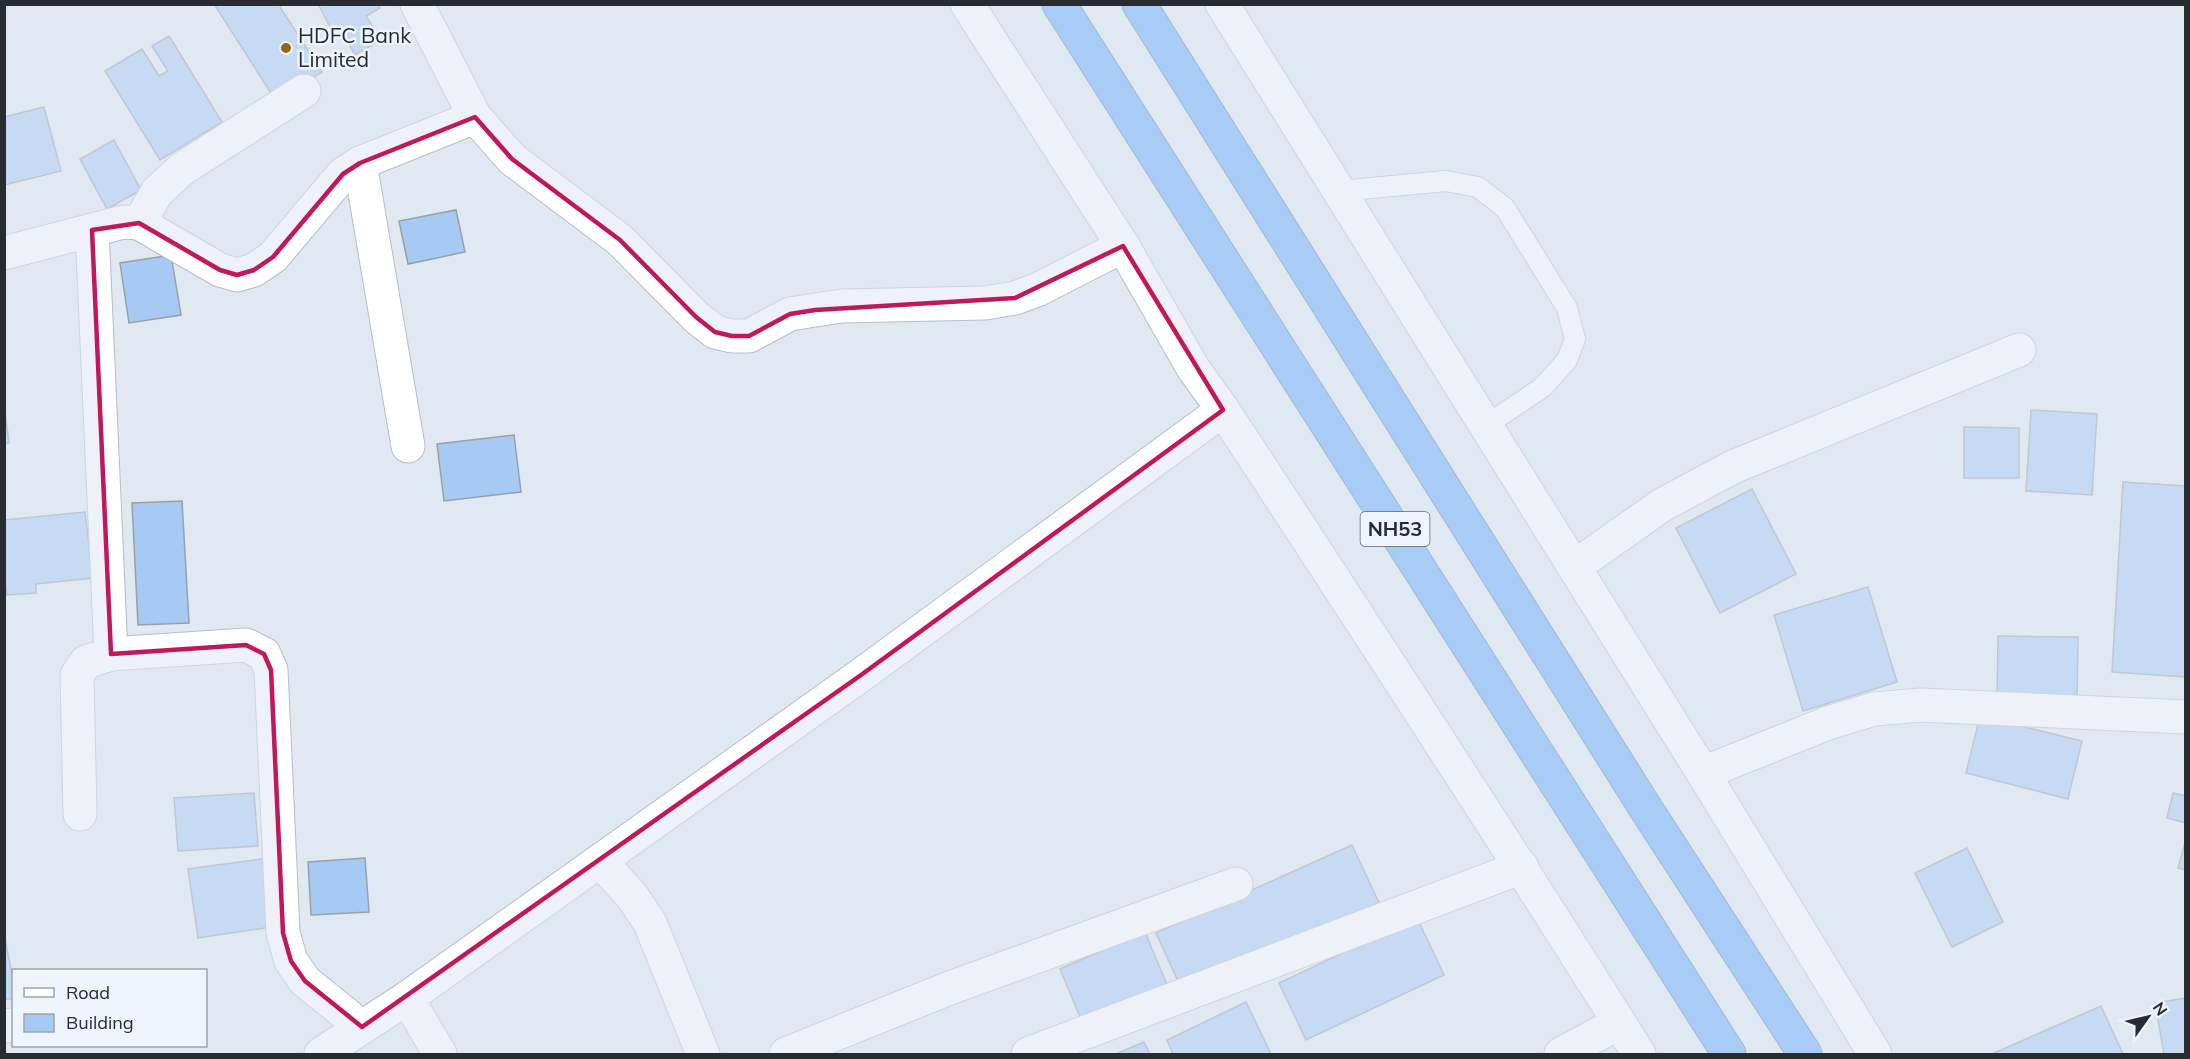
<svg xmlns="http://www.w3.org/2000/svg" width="2190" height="1059" viewBox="0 0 2190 1059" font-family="Mulish,sans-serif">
<rect width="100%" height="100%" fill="#e0e8f2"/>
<!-- building -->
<g fill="#a7caf5" stroke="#99a0aa" stroke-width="1.5">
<polygon points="214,4 284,4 280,7 322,72 276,101"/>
<polygon points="318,4 377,4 380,8 366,16 381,40 355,55 342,32 335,36"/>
<polygon points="169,36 222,122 160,160 105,71 142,49 159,76 168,71 152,46"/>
<polygon points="44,107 61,171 4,185 4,117"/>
<polygon points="114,140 141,190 107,209 80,159"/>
<polygon points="456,210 465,252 408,264 399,221"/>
<polygon points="171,255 181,315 129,323 120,263"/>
<polygon points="4,403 9,443 4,444"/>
<polygon points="2031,410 2097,414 2092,495 2026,491"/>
<polygon points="1964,427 2019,428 2019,478 1964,478"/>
<polygon points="514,435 521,492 444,501 437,444"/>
<polygon points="2123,482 2186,486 2186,677 2112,672"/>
<polygon points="1752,489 1796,574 1720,613 1676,528"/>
<polygon points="182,501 189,623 138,625 132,503"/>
<polygon points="85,512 93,578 36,584 36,593 7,595 4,570 4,520"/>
<polygon points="1868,587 1897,682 1803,711 1774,615"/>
<polygon points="1998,636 2078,637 2077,701 1997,700"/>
<polygon points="1980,716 2082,741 2068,799 1966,773"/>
<polygon points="254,793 258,846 178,851 174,798"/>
<polygon points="2173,793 2186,796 2186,823 2167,818"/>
<polygon points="2186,839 2186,870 2178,868"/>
<polygon points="1352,845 1379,903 1183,992 1156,933"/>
<polygon points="1967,848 2003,922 1952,947 1915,873"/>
<polygon points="268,858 278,926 198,938 188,869"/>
<polygon points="365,858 369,912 311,915 308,862"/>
<polygon points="1417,918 1444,975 1306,1040 1279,983"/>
<polygon points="1145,932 1168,987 1083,1024 1060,969"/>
<polygon points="4,933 14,985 14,998 4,1000"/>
<polygon points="2186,998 2186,1054 2164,1054 2155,1003"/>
<polygon points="1246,1002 1271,1054 1173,1054 1167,1040"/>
<polygon points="2101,1006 2123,1054 1992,1054"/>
<polygon points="1144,1042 1150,1054 1116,1054"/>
</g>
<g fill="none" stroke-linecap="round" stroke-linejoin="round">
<!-- lane casing -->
<g stroke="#b6bec8" stroke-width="22">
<polyline id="lane" points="1339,191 1446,181 1478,187 1505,208 1567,308 1575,339 1567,360 1543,387 1485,426"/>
</g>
<!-- street casing -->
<g stroke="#b6bec8" stroke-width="35">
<g id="street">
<polyline points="417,4 475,117"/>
<path d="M967 4 1123 246 1193 368 1223 410C1363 623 1503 837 1639 1054"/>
<polyline points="1222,4 1703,773 1875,1054"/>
<polyline points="360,163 408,446"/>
<polyline points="139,223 157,192 182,169 304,91"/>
<polyline points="92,230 111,654"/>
<polyline points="4,253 123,222 139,223 220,270 237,275 254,270 273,257 343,174 360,163 475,117 512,159 620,240 696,317 715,332 732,336 749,336 790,314 815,310 842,306 985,303 1015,298 1039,289 1123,246"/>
<polyline points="1574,567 1662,505 1733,467 2019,350"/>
<polyline points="1703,773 1828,723 1874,709 1921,705 2186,717"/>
<polyline points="80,814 77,675 86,662 111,654 246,645 264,654 271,670 283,933 291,961 305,981 362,1027"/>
<polyline points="600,861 632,896 650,923 703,1054"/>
<polyline points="407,998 440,1054"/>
<polyline points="4,1026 14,1025"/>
<polyline points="321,1054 407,998 861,675 1223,410"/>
<polyline points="786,1054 947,989 1236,884"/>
<polyline points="1028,1054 1522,867"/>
<polyline points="1561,1054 1619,1023"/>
</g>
</g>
<!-- highway casing -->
<g stroke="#517eb4" stroke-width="35">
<g id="highway">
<polyline points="1059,4 1729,1054"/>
<polyline points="1139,4 1648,812 1805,1054"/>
</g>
</g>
<!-- lane -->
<use href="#lane" stroke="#fff" stroke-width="20"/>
<!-- street -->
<use href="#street" stroke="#fff" stroke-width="33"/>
<!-- highway -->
<use href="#highway" stroke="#67abfc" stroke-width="33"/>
</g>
<!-- marked area -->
<path d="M0 0H2190V1059H0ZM475 117 512 159 620 240 696 317 715 332 732 336H749L790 314 815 310 1015 298 1123 246 1223 410 861 675 362 1027 305 981 291 961 283 933 271 670 264 654 246 645 111 654 92 230 139 223 220 270 237 275 254 270 273 257 343 174 360 163Z" fill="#e0e8f2" fill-opacity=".55" fill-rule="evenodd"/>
<path fill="none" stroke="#c2185b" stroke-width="4.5" stroke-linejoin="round" d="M475 117 512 159 620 240 696 317 715 332 732 336H749L790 314 815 310 1015 298 1123 246 1223 410 861 675 362 1027 305 981 291 961 283 933 271 670 264 654 246 645 111 654 92 230 139 223 220 270 237 275 254 270 273 257 343 174 360 163Z"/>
<!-- markers -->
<circle fill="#946413" stroke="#eef5fd" stroke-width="2" cx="286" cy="48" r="6"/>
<g text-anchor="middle" stroke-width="5" stroke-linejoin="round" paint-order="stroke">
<!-- shield labels -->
<rect fill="#eef5fd" stroke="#63686d" stroke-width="1.5" x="1360.5" y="512" width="69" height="34" rx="4.5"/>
<g font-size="20" font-weight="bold" fill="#282b2f">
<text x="1395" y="536">NH53</text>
</g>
<!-- poi labels -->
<g font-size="21" fill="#282b2f" stroke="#eef5fd" text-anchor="start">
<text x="298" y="43">HDFC Bank<tspan x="298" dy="24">Limited</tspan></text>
</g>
</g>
<!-- border -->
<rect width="2190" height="1059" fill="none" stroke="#282b2f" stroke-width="12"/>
<!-- legend -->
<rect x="12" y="969" width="195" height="78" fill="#eef5fd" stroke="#9fa4ab" stroke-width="1.5"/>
<rect x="24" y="988" width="30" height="9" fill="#ffffff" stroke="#9fa4ab" stroke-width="1.5"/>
<text x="66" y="999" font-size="18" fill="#282b2f">Road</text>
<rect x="24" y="1014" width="30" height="18" fill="#a7caf5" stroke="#9fa4ab" stroke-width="1.5"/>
<text x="66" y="1029" font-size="18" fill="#282b2f">Building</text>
<!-- north arrow -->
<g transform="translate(2148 1017) rotate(56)" stroke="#eef5fd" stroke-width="4.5" paint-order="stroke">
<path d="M0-4.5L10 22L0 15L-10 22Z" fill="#282b2f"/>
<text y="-9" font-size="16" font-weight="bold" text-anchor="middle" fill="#282b2f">N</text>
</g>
</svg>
